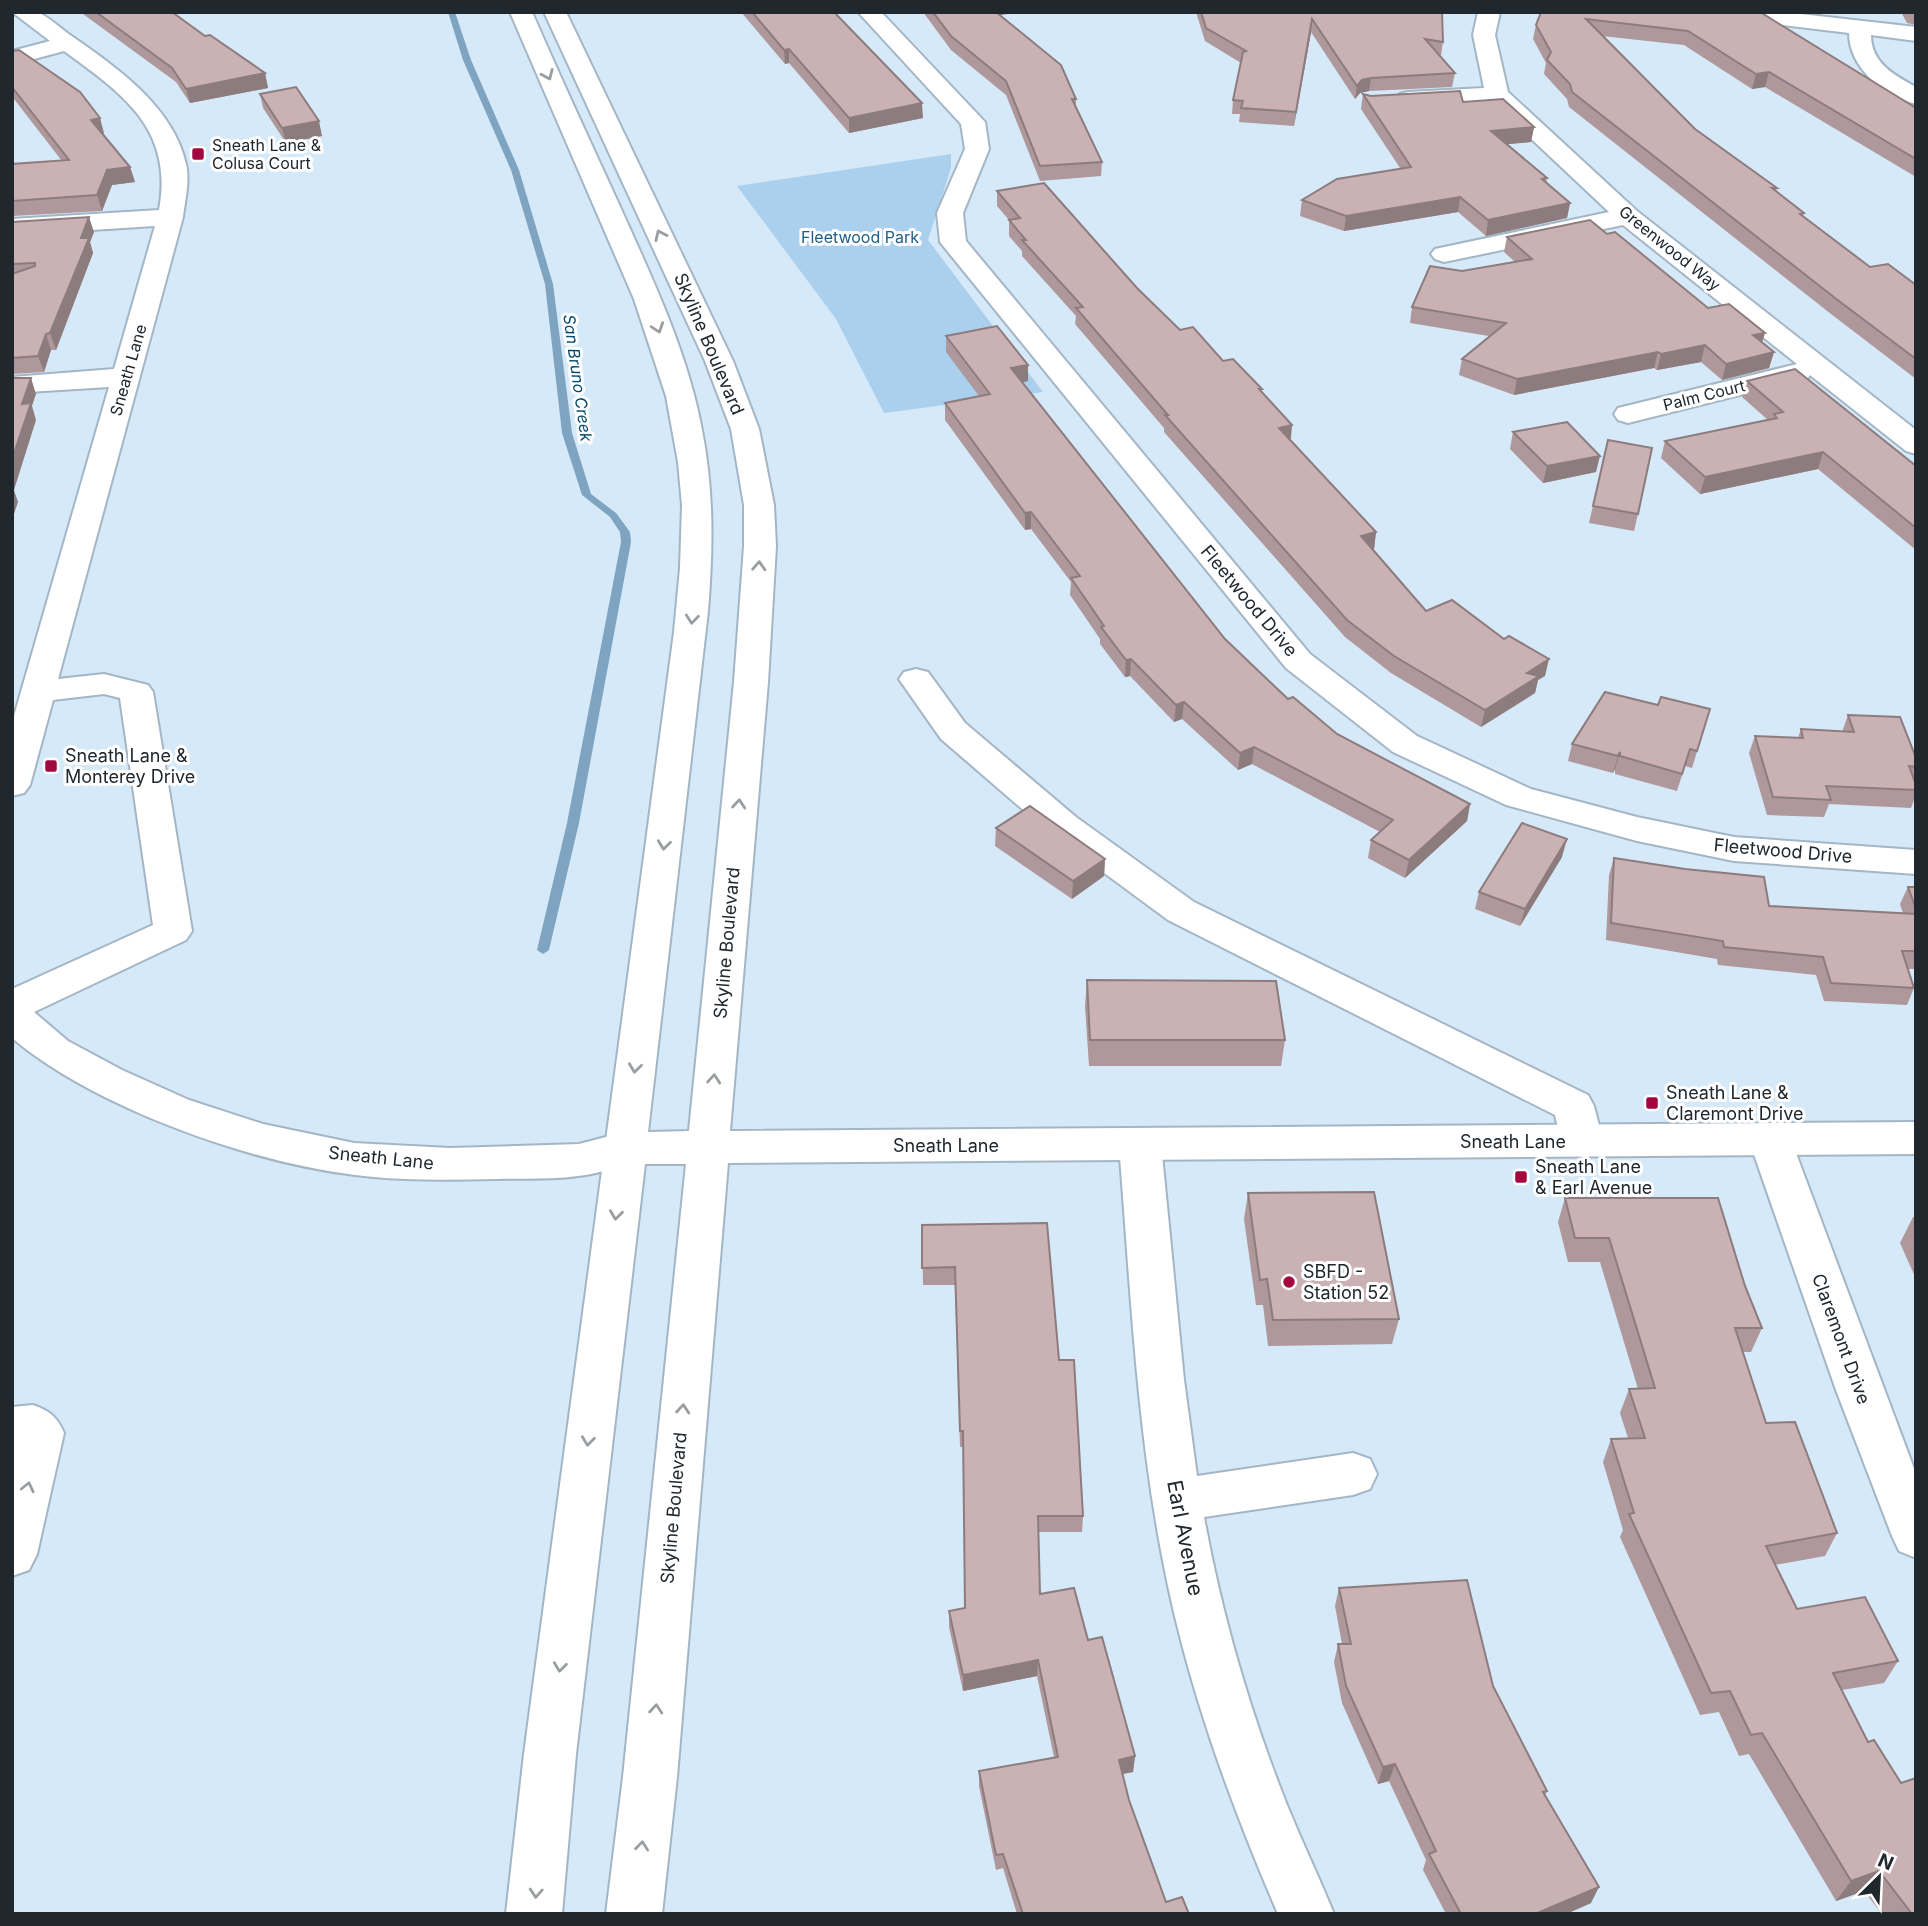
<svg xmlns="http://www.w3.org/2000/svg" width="1928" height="1926" viewBox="0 0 1928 1926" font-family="Inter,sans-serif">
<rect width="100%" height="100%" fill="#d5e9f8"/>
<!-- green -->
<polygon fill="#aad0ee" points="951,154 951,168 928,240 1043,392 884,413 836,319 737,186"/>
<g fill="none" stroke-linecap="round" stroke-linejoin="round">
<!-- stream -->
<polygon fill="#7ea4c1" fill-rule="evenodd" points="448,12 455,12 471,60 519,170 553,284 572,433 591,494 616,513 630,532 631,542 579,823 549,950 543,954 537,950 567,823 621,542 620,532 610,517 582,495 562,433 545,284 511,170 463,60"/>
<!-- minor casing -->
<g stroke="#a4b6c5" stroke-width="4">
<g id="minor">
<path d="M12 12C20 12 32 10 39 13 50 18 60 28 70 35 116 67 173 106 186 164 190 181 185 200 183 217L58 679 104 674 148 685 153 692 192 931 186 940 34 1012 68 1041 122 1070 189 1100 263 1124 354 1143 450 1148 579 1144 625 1132 640 1137 646 1148 640 1159C620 1166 599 1174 578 1176 552 1180 525 1178 498 1179 451 1180 402 1181 355 1175 248 1162 94 1107 12 1038V989L153 925 120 698 104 694 53 700 30 785 24 793 12 796V723L109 387 12 393V377L114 369 155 226 12 235V219L159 210C174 129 123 94 64 51L12 65V51L50 41Z"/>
<polygon points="858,12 881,12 985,122 989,149 963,213 966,241 1310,654 1417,736 1531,789 1637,817 1734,837 1916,850 1916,874 1734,861 1637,841 1506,805 1393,752 1286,668 940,242 937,213 965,149 961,124"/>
<polygon points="1478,12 1500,12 1495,35 1508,92 1637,211 1916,430 1916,454 1906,451 1810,375 1808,378 1628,423 1618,420 1614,414 1618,408 1797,364 1623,225 1444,262 1435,259 1431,254 1435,249 1609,212 1491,101 1408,106 1400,104 1396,99 1400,94 1408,92 1484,88 1473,35"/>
<path d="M1713 12H1783L1916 27V41L1871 35C1871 63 1894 75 1916 87V104C1884 96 1849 68 1849 33L1724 18 1716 17Z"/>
<polygon points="916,669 928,672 965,723 1076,817 1194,902 1588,1095 1594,1106 1603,1141 1597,1152 1582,1157 1567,1152 1561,1141 1555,1115 1168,920 1050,833 941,739 899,679 904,672"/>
<polygon points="1770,1124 1785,1129 1791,1140 1916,1474 1916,1558 1899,1551 1892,1536 1836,1390 1749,1140 1755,1129"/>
<path d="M1140 1128 1155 1133 1161 1144 1184 1380 1197 1476 1353 1453 1370 1459 1377 1474 1370 1489 1353 1495 1204 1517C1222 1616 1250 1712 1287 1805 1302 1842 1319 1877 1334 1914H1278C1228 1798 1185 1679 1162 1556 1136 1420 1130 1281 1119 1144L1125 1133Z"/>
<path d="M33 1405C50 1411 57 1417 64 1433L37 1554 29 1570 12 1576V1407Z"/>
</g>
</g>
<!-- major casing -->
<g stroke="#a4b6c5" stroke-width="4">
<path id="major" d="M510 12H532C561 79 592 145 622 211 654 282 688 354 702 430 714 491 713 550 708 611L648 1132 689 1131 734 682 744 546V505L731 429 705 361 544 12H566L733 361 759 429 774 505 776 546 768 682 730 1131 1916 1122V1154L728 1163 677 1777 662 1914H606L623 1777 686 1164H645L576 1754 562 1914H506L524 1754 674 632 680 568 682 505 678 462 666 396 634 299Z"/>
</g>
<!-- minor -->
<use href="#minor" fill="#fff" fill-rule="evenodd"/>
<!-- major -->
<use href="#major" fill="#fff" fill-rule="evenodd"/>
</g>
<!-- wall -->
<g fill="#ae989b">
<polygon points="82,12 172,12 205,36 265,73 268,88 190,103 176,82 83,14"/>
<polygon points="741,12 834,12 923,118 849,133 789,63 785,64"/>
<polygon points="923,12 1016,12 999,15 1076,99 1076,106 1102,162 1101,176 1040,181 1006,95 951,50"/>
<polygon points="1196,12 1442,12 1443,42 1441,55 1439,55 1455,73 1452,87 1369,91 1360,93 1355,99 1311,32 1294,126 1239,122 1240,114 1232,114 1233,100 1241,63 1205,41"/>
<polygon points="1541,12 1760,12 1916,108 1916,177 1765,87 1752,89 1684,45 1602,36 1695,129 1777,188 1776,191 1804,213 1803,216 1870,267 1916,285 1916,379 1831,314 1569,107 1567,99 1544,74 1546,63 1533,39 1536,25"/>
<polygon points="1901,12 1916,12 1916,25 1907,23"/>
<polygon points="12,51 104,133 102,134 130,167 135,182 112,185 102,211 12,216 12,164 62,161 14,99 12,100"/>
<polygon points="260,94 322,136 286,143 263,108"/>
<polygon points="1363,94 1371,96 1463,102 1534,127 1531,142 1507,144 1547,178 1546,183 1570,203 1567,218 1486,236 1458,212 1344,231 1300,216 1302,200 1400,168 1361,109"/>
<polygon points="997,191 1137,288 1180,330 1223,361 1261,392 1292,425 1291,440 1376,532 1374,549 1372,550 1426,611 1545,676 1538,680 1535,693 1481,727 1391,673 1345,637 1164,432 1164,428 1075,324 1076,316 1022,256 1022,251 1009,236 1009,220 997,206"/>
<polygon points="12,222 94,232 90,242 93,253 56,350 51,350 44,372 12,374"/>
<polygon points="1607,234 1708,308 1762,342 1774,352 1769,368 1722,380 1701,362 1657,370 1654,368 1514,395 1459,375 1462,359 1489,336 1410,323 1412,307 1462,271 1515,262 1504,252 1507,237"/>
<polygon points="946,336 1028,365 1028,381 1022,382 1225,639 1288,699 1337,734 1470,804 1467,821 1405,878 1368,858 1371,840 1380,832 1252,764 1238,770 1182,719 1174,722 1130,676 1125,677 1100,644 1100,639 1070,595 1071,582 1031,529 1025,530 945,420 945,403 979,396 946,352"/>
<polygon points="1747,381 1916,466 1916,550 1818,469 1700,494 1661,458 1665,441 1768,420 1742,397"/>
<polygon points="1513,432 1596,472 1543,483 1510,449"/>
<polygon points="1608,440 1638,514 1634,531 1589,523"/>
<polygon points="1658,705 1710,709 1692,768 1685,766 1677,791 1615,774 1615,769 1613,773 1568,761 1572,744"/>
<polygon points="1848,715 1916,758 1916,775 1914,780 1916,785 1916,795 1911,808 1829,804 1824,817 1767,815 1749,753 1755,736 1798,738 1801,729 1842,732"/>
<polygon points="996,828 1105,859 1104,876 1072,899 995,846"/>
<polygon points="1562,857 1520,926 1475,909 1479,892"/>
<polygon points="1614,858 1769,906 1903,913 1900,904 1908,887 1916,887 1916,969 1908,969 1914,988 1907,1005 1824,1001 1816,975 1718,965 1717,959 1606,940 1609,875"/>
<polygon points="1087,980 1285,1040 1281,1066 1089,1066 1085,1006"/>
<polygon points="1248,1193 1399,1319 1392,1344 1268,1346 1263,1305 1256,1305 1244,1219"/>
<polygon points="1565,1198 1745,1286 1762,1328 1751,1352 1743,1352 1766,1423 1837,1533 1825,1556 1775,1565 1797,1609 1898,1661 1884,1683 1842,1690 1916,1914 1882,1914 1864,1891 1836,1901 1749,1754 1739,1756 1719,1712 1700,1715 1620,1537 1623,1530 1603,1462 1611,1439 1628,1438 1620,1413 1629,1389 1638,1389 1600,1262 1568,1262 1558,1222"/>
<polygon points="1913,1217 1916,1217 1916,1279 1900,1243"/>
<polygon points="922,1225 1059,1360 1083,1516 1082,1532 1038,1532 1040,1594 1088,1640 1135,1756 1133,1772 1122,1774 1129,1800 1166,1902 1189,1914 1017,1914 1003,1868 996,1870 979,1786 979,1771 1054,1757 1037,1676 963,1691 949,1627 949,1611 965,1608 963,1447 960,1447 955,1285 923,1285"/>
<polygon points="1339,1588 1493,1686 1547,1791 1545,1795 1591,1903 1566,1914 1446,1914 1423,1870 1426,1860 1389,1781 1378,1784 1342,1703 1334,1662 1338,1644 1342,1644 1335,1606"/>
</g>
<!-- shaded-wall -->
<g fill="#8d7c7e">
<polygon points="984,12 1016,12 1016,13 984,17"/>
<polygon points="1312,19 1311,32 1294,126 1296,112"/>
<polygon points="789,49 789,63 785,64 784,50"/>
<polygon points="1769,72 1765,87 1752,89 1756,74"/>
<polygon points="265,73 268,88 190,103 186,89"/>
<polygon points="1371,78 1369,91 1360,93 1355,99 1357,86 1362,80"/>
<polygon points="922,103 923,118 849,133 849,118"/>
<polygon points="100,118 104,133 96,135 91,120"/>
<polygon points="319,121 322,136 286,143 282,128"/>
<polygon points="1534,127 1531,142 1488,146 1491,131"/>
<polygon points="130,167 135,182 112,185 102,211 97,195 107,170"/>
<polygon points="1460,197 1458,212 1344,231 1346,216"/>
<polygon points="1570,203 1567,218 1486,236 1488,220"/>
<polygon points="89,217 94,232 90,242 93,253 56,350 50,333 81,238"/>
<polygon points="1765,333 1760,349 1753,335"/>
<polygon points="46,334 51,350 44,372 38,356"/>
<polygon points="1705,345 1701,362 1657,370 1661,354"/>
<polygon points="1658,352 1654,368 1514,395 1517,379"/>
<polygon points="1774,352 1769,368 1722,380 1726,364"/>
<polygon points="1028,365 1028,381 1010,385 1011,368"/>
<polygon points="31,378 36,394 32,406 36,420 14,490 18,502 12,520 12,459 22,404"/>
<polygon points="1292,425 1290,441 1279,428"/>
<polygon points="1823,452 1818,469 1700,494 1705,477"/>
<polygon points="1600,456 1596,472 1543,483 1547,466"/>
<polygon points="1031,512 1031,529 1025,530 1025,513"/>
<polygon points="1376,532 1374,549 1358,553 1361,536"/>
<polygon points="1131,659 1130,676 1125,677 1126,660"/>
<polygon points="1549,659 1545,676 1538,680 1535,693 1481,727 1485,710 1527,673"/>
<polygon points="1184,702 1182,719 1174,722 1176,705"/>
<polygon points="1254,747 1252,764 1238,770 1240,753"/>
<polygon points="1620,752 1615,769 1613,773 1618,756"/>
<polygon points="1470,804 1467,821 1405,878 1409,860"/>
<polygon points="1567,839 1562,857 1520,926 1525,909"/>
<polygon points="1105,859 1104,876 1072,899 1073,881"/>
<polygon points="1038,1660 1037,1676 963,1691 963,1675"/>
<polygon points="1135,1756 1133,1772 1117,1775 1119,1760"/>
<polygon points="1395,1764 1389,1781 1378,1784 1383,1767"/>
<polygon points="1879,1871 1864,1891 1836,1901 1851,1881"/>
<polygon points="1599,1887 1591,1903 1566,1914 1535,1914"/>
</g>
<!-- building -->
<g fill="#cab1b4" stroke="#8d7c7e" stroke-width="2">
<polygon points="96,12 172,12 205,36 210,35 265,73 186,89 172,68"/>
<polygon points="752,12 834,12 922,103 849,118 789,49 784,50"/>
<polygon points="933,12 996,12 1061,65 1076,99 1072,99 1102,162 1040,166 1006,81 951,36"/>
<polygon points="1201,12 1442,12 1443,42 1425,39 1455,73 1371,78 1362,80 1357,86 1312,19 1296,112 1241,108 1243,101 1233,100 1243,52 1246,51 1206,28"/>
<polygon points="1541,12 1760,12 1916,108 1916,159 1769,72 1756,74 1688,31 1586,19 1695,129 1777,188 1772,188 1804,213 1800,214 1870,267 1888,264 1916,285 1916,359 1835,298 1572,92 1570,84 1547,60 1551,52 1536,25"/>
<polygon points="19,50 80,92 100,118 91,120 130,167 107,170 97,195 12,201 12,164 69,160 12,87 12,51"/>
<polygon points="296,87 319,121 282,128 260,94"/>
<polygon points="1460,91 1463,102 1503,99 1534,127 1491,131 1547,178 1542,179 1570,203 1488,220 1460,197 1346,216 1302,200 1337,179 1411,167 1363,94 1371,96"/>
<polygon points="1044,183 1137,288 1180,330 1193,327 1223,361 1233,359 1262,389 1259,389 1292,425 1279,428 1376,532 1361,536 1426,611 1452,600 1504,639 1509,636 1549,659 1527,673 1539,676 1485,710 1394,656 1347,620 1165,415 1168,415 1076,308 1083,307 1022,240 1026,240 1009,220 1020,218 997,191"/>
<polygon points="89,217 81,238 89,238 50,333 46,334 38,356 12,358 12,274 35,266 35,263 12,264 12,222"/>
<polygon points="1590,220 1607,234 1615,232 1708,308 1729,304 1765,333 1753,335 1774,352 1726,364 1705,345 1661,354 1658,352 1517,379 1462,359 1506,323 1412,307 1430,266 1462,271 1532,259 1507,237"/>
<polygon points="997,326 1028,365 1011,368 1225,639 1288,699 1293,697 1337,734 1470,804 1409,860 1371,840 1393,820 1254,747 1240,753 1184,702 1176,705 1131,659 1126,660 1101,627 1104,626 1071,578 1080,576 1031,512 1025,513 945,403 990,394 946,336"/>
<polygon points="1795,369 1916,466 1916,528 1823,452 1705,477 1665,441 1777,418 1774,414 1783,412 1747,381"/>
<polygon points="12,378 31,378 22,404 31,403 12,459"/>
<polygon points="1567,422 1600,456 1547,466 1513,432"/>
<polygon points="1608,440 1652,448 1638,514 1593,506"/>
<polygon points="1605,692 1658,705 1661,697 1710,709 1697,751 1690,749 1682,774 1620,756 1620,752 1618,756 1572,744"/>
<polygon points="1848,715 1900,717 1916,758 1916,767 1909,766 1916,785 1916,790 1826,786 1831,800 1773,797 1755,736 1803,738 1801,729 1854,732"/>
<polygon points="1030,806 1105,859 1073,881 996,828"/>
<polygon points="1522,823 1567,839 1525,909 1479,892"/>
<polygon points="1614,858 1685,869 1764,877 1769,906 1916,914 1916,951 1902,951 1914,988 1831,983 1823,957 1724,947 1723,941 1611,923"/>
<polygon points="1908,887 1916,887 1916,909"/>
<polygon points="1087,980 1276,981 1285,1040 1090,1040"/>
<polygon points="1374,1192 1399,1319 1273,1320 1267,1279 1260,1280 1248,1193"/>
<polygon points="1565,1198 1718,1198 1745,1286 1762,1328 1735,1328 1766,1423 1795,1422 1837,1533 1766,1546 1797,1609 1865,1597 1898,1661 1833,1673 1868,1742 1874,1740 1901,1783 1916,1778 1916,1914 1912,1914 1879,1871 1851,1881 1762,1733 1751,1735 1730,1691 1711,1693 1629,1514 1634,1513 1611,1439 1645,1438 1629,1389 1655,1388 1609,1238 1575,1238"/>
<polygon points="1047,1223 1059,1360 1074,1360 1083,1516 1038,1516 1040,1594 1074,1588 1088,1640 1102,1637 1135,1756 1119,1760 1129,1800 1166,1902 1182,1897 1189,1914 1023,1914 1003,1854 996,1855 979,1771 1058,1757 1038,1660 963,1675 949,1611 965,1608 963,1431 960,1431 955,1267 922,1268 922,1225"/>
<polygon points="1467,1580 1493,1686 1547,1791 1543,1792 1599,1887 1535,1914 1461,1914 1429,1854 1436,1851 1395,1764 1383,1767 1346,1686 1338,1644 1351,1644 1339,1588"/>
</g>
<!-- one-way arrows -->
<defs><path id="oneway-chevron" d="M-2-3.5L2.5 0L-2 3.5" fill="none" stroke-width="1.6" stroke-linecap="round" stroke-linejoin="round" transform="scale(1.75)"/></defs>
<g stroke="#9b9ea0">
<use href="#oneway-chevron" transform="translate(548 75) rotate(66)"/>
<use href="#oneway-chevron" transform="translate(660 235) rotate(-115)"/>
<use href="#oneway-chevron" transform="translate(658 328) rotate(71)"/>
<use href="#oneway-chevron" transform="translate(759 566) rotate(-87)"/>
<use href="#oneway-chevron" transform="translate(692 619) rotate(96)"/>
<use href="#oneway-chevron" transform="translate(739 804) rotate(-85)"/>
<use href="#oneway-chevron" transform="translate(664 845) rotate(97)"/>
<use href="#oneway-chevron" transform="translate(635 1068) rotate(97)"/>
<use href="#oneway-chevron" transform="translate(714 1079) rotate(-85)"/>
<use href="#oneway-chevron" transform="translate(616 1215) rotate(97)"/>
<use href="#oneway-chevron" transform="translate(683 1409) rotate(-85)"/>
<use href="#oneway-chevron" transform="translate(588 1441) rotate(97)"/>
<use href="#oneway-chevron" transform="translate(28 1487) rotate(-77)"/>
<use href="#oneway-chevron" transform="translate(560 1667) rotate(97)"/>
<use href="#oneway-chevron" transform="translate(656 1709) rotate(-85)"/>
<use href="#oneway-chevron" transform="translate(642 1846) rotate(-84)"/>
<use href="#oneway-chevron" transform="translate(536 1893) rotate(94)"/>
</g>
<!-- markers -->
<g fill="#a30740" stroke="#fff" stroke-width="2.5">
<rect x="191" y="147" width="14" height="14" rx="3.5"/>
<rect x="44" y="759" width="14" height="14" rx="3.5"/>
<rect x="1645" y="1096" width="14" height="14" rx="3.5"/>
<rect x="1514" y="1170" width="14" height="14" rx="3.5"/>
<circle cx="1289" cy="1282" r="7"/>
</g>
<g text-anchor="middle" stroke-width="6" stroke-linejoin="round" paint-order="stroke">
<!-- far-poi labels -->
<g font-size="16" fill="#20272d" stroke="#fff" text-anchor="start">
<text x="212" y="151">Sneath Lane &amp;<tspan x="212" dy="18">Colusa Court</tspan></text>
</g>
<!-- far-park labels -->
<g font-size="16" fill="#205d85" stroke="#fff">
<text x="860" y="243">Fleetwood Park</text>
</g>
<!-- far-street labels -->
<g font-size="16" fill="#20272d" stroke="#fff">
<text transform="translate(1670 248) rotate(39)" y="6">Greenwood Way</text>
<text transform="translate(128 370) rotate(-74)" y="6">Sneath Lane</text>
<text transform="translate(1704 395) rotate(-14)" y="6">Palm Court</text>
</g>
<!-- far-water labels -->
<g font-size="16" font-style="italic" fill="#01476e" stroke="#fff">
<text transform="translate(578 378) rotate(82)" y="6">San Bruno Creek</text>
</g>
<!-- street labels -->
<g font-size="18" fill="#20272d" stroke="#fff">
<text transform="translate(709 344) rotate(67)" y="6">Skyline Boulevard</text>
<text transform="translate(1249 601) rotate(50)" y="6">Fleetwood Drive</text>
<text transform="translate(1783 851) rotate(5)" y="6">Fleetwood Drive</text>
<text transform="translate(727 943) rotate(-85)" y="6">Skyline Boulevard</text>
<text x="1513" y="1148">Sneath Lane</text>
<text x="946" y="1152">Sneath Lane</text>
<text transform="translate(381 1158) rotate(6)" y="6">Sneath Lane</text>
<text transform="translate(1841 1339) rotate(70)" y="6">Claremont Drive</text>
<text transform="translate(674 1508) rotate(-85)" y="6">Skyline Boulevard</text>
</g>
<!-- poi labels -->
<g font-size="18" fill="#20272d" stroke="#fff" text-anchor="start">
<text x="65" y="762">Sneath Lane &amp;<tspan x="65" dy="21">Monterey Drive</tspan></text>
<text x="1666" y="1099">Sneath Lane &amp;<tspan x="1666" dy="21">Claremont Drive</tspan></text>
<text x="1535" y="1173">Sneath Lane<tspan x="1535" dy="21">&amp; Earl Avenue</tspan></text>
<text x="1303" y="1278">SBFD -<tspan x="1303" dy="21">Station 52</tspan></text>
</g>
<!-- near-street labels -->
<g font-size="21" fill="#20272d" stroke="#fff">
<text transform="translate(1185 1538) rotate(79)" y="7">Earl Avenue</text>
</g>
</g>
<!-- border -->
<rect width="1928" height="1926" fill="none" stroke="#20272d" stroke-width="28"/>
<!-- north arrow -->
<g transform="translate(1879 1877) rotate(24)" stroke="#ffffff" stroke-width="5" paint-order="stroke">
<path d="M0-5L12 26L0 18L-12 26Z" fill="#20272d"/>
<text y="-10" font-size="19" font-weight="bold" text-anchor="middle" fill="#20272d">N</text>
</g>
</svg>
